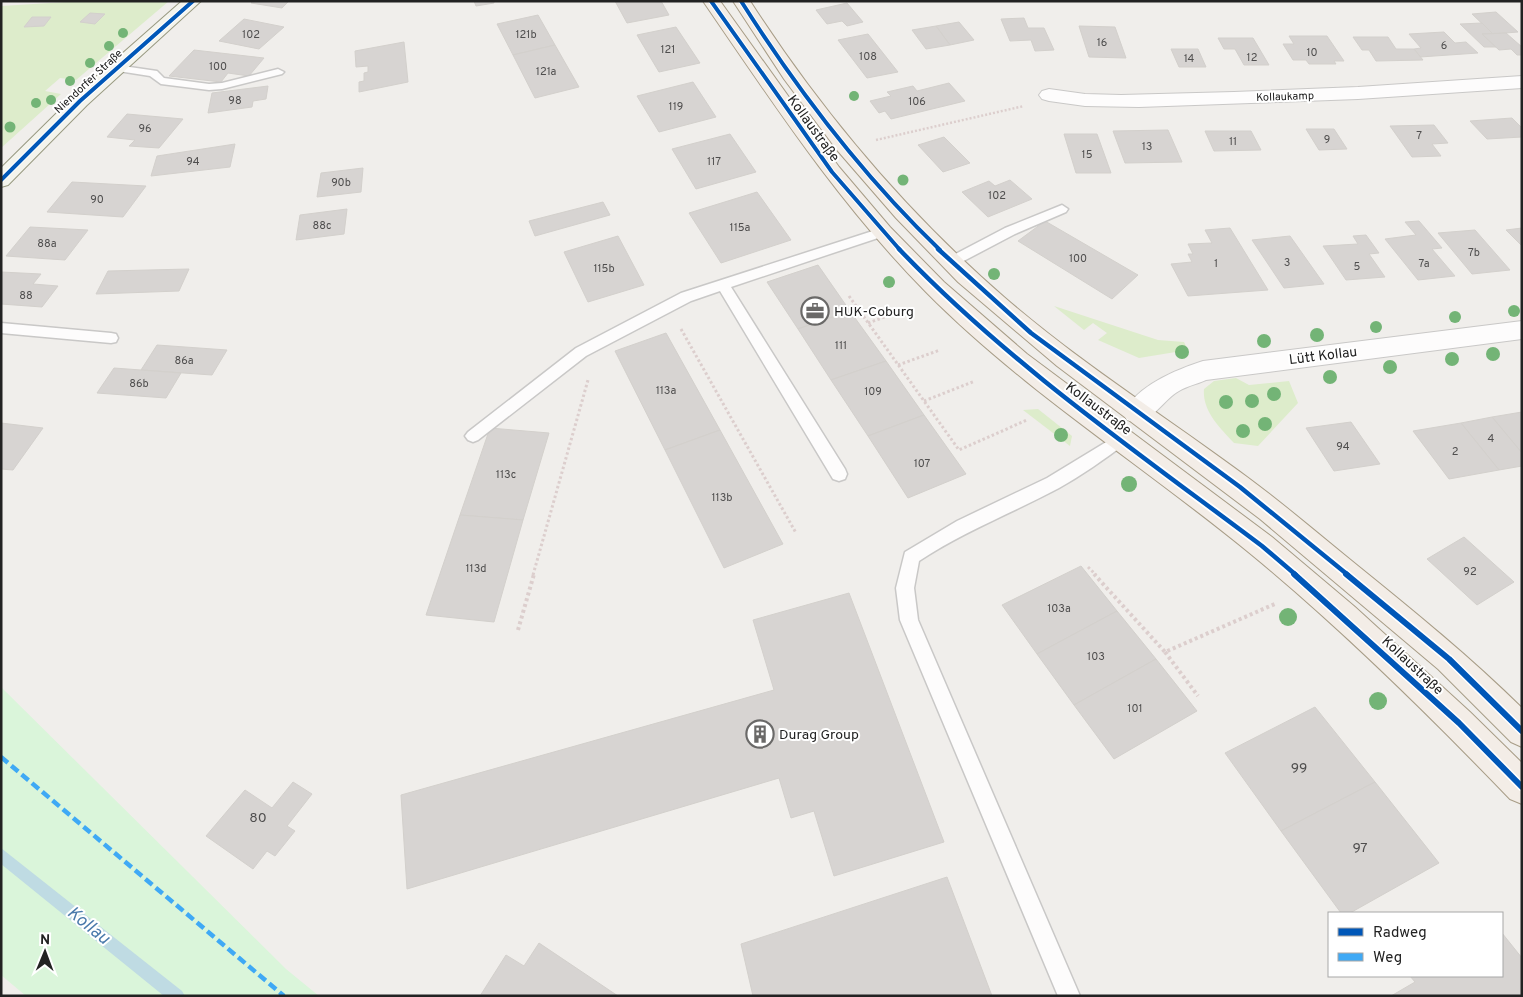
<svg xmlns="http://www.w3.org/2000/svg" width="1523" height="997" viewBox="0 0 1523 997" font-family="Overpass,sans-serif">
<rect width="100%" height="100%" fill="#f0eeeb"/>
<!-- grass -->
<g fill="#ddeccb">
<polygon points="82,1 169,1 76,80 60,78 45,91 61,94 1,148 1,6"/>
<polygon points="1054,306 1158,340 1184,342 1188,350 1139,358 1098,340 1107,333 1093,323 1084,330"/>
<path d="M1236 378 1249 385 1289 381 1298 403 1258 446 1234 443C1220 428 1202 411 1204 389L1214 381Z"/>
<polygon points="1038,409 1072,436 1070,446 1023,410"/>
</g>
<!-- park -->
<polygon fill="#daf5da" points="1,687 286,969 319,996 26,996 1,975"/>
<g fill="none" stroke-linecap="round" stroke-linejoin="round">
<!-- stream -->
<polygon fill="#bfdbe3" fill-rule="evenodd" points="1,848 182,991 185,996 164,996 1,864"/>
</g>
<!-- building -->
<g fill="#d7d4d2" stroke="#d3d0cc">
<polygon points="253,1 289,1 282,8 251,3"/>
<polygon points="474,1 494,1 494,3 476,6"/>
<polygon points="615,1 661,1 669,15 627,23"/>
<polygon points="847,3 863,22 847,26 842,21 827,24 816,10"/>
<polygon points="1496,12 1518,32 1493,34 1472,14"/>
<polygon points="90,13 105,14 95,24 80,22"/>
<polygon points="538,15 555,45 513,55 497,24"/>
<polygon points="32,17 51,17 44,26 24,27"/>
<polygon points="1024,18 1028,28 1044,28 1054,50 1035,51 1031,40 1010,41 1001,19"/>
<polygon points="244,19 284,27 259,49 219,41"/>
<polygon points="959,22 974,40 950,45 936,26"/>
<polygon points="1482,23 1493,34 1482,34 1496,47 1484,47 1460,24"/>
<polygon points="936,26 950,45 926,49 912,30"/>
<polygon points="1079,26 1115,27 1126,58 1089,57"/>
<polygon points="676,27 700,63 659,72 637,35"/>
<polygon points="1444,32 1455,43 1466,42 1478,53 1420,57 1414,49 1421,48 1409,34"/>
<polygon points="1506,33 1522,47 1522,55 1517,55 1511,49 1499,50 1482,34"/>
<polygon points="868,34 898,72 867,78 838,40"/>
<polygon points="1289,36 1327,36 1344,61 1334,61 1336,64 1309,64 1306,60 1293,60 1283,44 1294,44"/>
<polygon points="1353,37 1388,37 1396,49 1414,49 1423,60 1376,61 1369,50 1362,50"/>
<polygon points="1218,38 1253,38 1269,65 1244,65 1235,49 1224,49"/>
<polygon points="404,42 408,82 359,92 359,82 364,81 364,73 368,72 368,66 356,67 355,51"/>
<polygon points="555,45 579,87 535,98 513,55"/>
<polygon points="1171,49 1198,49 1206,67 1179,67"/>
<polygon points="194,50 264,58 249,76 228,73 221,82 169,76"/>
<polygon points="693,82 716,117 659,132 637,96"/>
<polygon points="949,83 965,101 891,119 885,111 879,113 870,101 891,96 887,92 913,86 917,91"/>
<polygon points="268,86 266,99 253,101 252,107 208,113 212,93"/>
<polygon points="127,114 183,119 159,148 129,146 135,140 107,137"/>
<polygon points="1512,118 1522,128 1522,137 1487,139 1470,121"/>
<polygon points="1434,125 1448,143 1432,144 1441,156 1412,157 1390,126"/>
<polygon points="1306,129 1334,129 1347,149 1319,150"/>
<polygon points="1168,130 1182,162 1125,163 1113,131"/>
<polygon points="1205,131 1251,131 1261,150 1214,151"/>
<polygon points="730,134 756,172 696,189 672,149"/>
<polygon points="1064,134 1097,134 1111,173 1076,173"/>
<polygon points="944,137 970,163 943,172 918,145"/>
<polygon points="235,144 230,167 151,176 157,156"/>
<polygon points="363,168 361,192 317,197 321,173"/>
<polygon points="1010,180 1032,199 988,217 962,192 989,181 995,186"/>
<polygon points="72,182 146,186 123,217 47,212"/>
<polygon points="757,192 791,240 721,263 689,213"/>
<polygon points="603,202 610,215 535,236 529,221"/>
<polygon points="347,209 344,234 296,240 300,215"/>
<polygon points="1045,221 1138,275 1112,299 1018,241"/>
<polygon points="1419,221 1442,248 1432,249 1455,276 1418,280 1385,239 1416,235 1405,222"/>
<polygon points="30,227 88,230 65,260 6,256"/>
<polygon points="1230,228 1268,290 1188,296 1171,264 1192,262 1188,254 1193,254 1188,244 1212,243 1205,230"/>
<polygon points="1522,228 1522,246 1506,230"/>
<polygon points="1475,230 1510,270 1472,274 1438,233"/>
<polygon points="1366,235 1379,253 1369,254 1385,277 1346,280 1323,246 1358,244 1353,236"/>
<polygon points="618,236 644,285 588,302 564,252"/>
<polygon points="1290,236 1324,284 1284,288 1252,240"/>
<polygon points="818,265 850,311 798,329 767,282"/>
<polygon points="189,269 179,291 96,294 108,271"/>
<polygon points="1,272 41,274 33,284 58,286 42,307 1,304"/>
<polygon points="850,311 886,361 831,380 798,329"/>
<polygon points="666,333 720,430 665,450 615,351"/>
<polygon points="157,345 227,350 212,375 141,370"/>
<polygon points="886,361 924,415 868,436 831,380"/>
<polygon points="114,368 141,370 181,373 166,398 97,393"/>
<polygon points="1522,412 1522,453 1492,417"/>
<polygon points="924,415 966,474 908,498 868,436"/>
<polygon points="1492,417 1522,453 1522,466 1499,470 1461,423"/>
<polygon points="1351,422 1380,464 1334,471 1306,428"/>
<polygon points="1,423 43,428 13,470 1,469"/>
<polygon points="1461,423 1499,470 1449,479 1413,431"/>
<polygon points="490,428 549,433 523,520 460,515"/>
<polygon points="720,430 783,544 724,568 665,450"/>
<polygon points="460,515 523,520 494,622 426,615"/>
<polygon points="1464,537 1514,582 1477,605 1427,559"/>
<polygon points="1081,566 1117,611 1037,654 1002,605"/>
<polygon points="849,593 944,842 834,876 814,811 791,818 779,778 407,889 401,795 774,690 753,620"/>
<polygon points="1117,611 1156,659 1074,705 1037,654"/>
<polygon points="1156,659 1197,711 1114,759 1074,705"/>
<polygon points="1315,707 1375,782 1281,831 1225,753"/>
<polygon points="293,782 312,794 287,826 295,831 275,856 267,851 253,869 206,836 245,790 272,808"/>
<polygon points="1375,782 1439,863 1350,913 1341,913 1281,831"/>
<polygon points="947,877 992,996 753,996 741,944"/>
<polygon points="1502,933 1522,958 1522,996 1391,996 1415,982 1410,976 1502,976"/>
<polygon points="539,943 618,996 480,996 506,955 524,966"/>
</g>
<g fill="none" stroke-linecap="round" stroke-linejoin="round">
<!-- lane casing -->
<g stroke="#c9c8c7" stroke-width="3">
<g id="lane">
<polygon points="116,65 157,71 164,78 209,84 222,83 278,69 284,72 282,74 222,89 209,90 161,84 150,76 112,70 112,66"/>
<polygon points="1062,205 1068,209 1066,212 1015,234 956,265 946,265 944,262 946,259 1005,228"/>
<polygon points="882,228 887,229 888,232 887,235 731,287 845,469 847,474 845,479 839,481 833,479 720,291 691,301 586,356 478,440 473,442 468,440 465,436 468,432 576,348 681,293"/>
<polygon points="1,323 111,333 116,334 118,338 116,342 111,343 1,333"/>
<path d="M1121 433 1126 435 1129 439 1126 443C1105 459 1082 475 1059 488 1012 513 963 532 919 561L914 588 918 620 1080 996H1058L900 620 896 588 905 552 957 521 1047 478Z"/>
</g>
</g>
<!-- street casing -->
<g stroke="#c9c8c7" stroke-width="2">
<g id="street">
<polygon points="1522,76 1522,88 1358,99 1139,107 1085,106 1049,101 1042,99 1039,95 1042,91 1049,89 1085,94 1121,95 1234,92 1358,87"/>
<path d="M1522 321V339L1206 380C1197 384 1187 386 1179 391 1161 401 1150 428 1127 420L1123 413C1137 386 1175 370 1203 361Z"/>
</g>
</g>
<!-- secondary casing -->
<g stroke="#999a82" stroke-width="2">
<polygon id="secondary" points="182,1 201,1 87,105 8,185 1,187 1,168 73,97"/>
</g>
<!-- primary casing -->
<g stroke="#a79c86" stroke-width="2">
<g id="primary">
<path d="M703 1H720L839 167 890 227 944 282 1027 354 1272 537 1355 607 1470 712 1522 763V804L1510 799C1428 714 1343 630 1252 555 1144 466 1024 391 926 292 839 204 773 103 703 1Z"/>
<path d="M733 1H750C821 111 905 211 1004 297 1080 363 1166 417 1247 477 1285 505 1321 536 1358 566 1415 612 1470 657 1522 708V747L1511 742 1438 669 1260 519 1057 366 958 282 896 218 837 150 784 79Z"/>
</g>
</g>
<!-- path-far2 -->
<polyline stroke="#dccecd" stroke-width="2.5" stroke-dasharray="2 2" stroke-linecap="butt" points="876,140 1024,106"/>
<!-- path-far1 -->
<g stroke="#dccecd" stroke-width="3" stroke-dasharray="2.5 2.5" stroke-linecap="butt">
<polyline points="849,296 959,450 1027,420"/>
<polyline points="868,323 901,311"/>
<polyline points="681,329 796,533"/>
<polyline points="898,365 940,350"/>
<polyline points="924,401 975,381"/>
<polyline points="1088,567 1096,575"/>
<polyline points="533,575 588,380"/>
</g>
<!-- path -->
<g stroke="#dccecd" stroke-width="4" stroke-dasharray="3 3" stroke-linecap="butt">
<polyline points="1094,574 1165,652 1277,603"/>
<polyline points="518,630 534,574"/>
<polyline points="1165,652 1198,696"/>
</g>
<!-- lane -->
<use href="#lane" fill="#fdfcfc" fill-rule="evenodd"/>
<!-- street -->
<use href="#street" fill="#fdfcfc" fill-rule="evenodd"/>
<!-- secondary -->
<use href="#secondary" fill="#f4f4ed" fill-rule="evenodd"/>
<!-- primary -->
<use href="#primary" fill="#f3ede7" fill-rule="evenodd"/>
<!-- quiet -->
<polyline stroke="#3fa9f5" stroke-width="4.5" stroke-dasharray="9 4.5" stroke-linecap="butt" points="1,757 284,996"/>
<!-- cycleway-far2 casing -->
<g stroke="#fff" stroke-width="6">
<g id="cycleway-far2">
<polyline points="711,1 832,172 900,250"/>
<path d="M741 1C798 91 863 176 940 250"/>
<polyline points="1,180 80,101 193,1"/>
</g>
</g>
<!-- cycleway-far1 casing -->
<g stroke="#fff" stroke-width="8">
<g id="cycleway-far1">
<path d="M899 249C1007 362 1137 452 1262 546L1296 575"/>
<polyline points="938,249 1031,333 1240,487 1348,575"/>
</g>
</g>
<!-- cycleway casing -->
<g stroke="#fff" stroke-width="9">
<g id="cycleway">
<polyline points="1294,574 1459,723 1522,787"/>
<polyline points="1346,574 1449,659 1522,731"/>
</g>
</g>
<!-- cycleway-far2 -->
<use href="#cycleway-far2" stroke="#0057b8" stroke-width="4"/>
<!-- cycleway-far1 -->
<use href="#cycleway-far1" stroke="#0057b8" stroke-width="4.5"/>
<!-- cycleway -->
<use href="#cycleway" stroke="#0057b8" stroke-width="6"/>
</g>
<!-- trees -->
<g fill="#73b476">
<circle cx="123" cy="33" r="5"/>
<circle cx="109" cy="46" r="5"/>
<circle cx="90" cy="63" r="5"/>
<circle cx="70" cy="81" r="5"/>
<circle cx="854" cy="96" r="5"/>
<circle cx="51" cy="100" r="5"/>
<circle cx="36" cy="103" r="5"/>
<circle cx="10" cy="127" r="5.5"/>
<circle cx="903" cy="180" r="5.5"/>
<circle cx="994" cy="274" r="6"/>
<circle cx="889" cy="282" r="6"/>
<circle cx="1514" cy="311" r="6"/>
<circle cx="1455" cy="317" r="6"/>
<circle cx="1376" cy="327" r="6"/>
<circle cx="1317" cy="335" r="7"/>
<circle cx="1264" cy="341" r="7"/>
<circle cx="1182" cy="352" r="7"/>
<circle cx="1493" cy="354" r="7"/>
<circle cx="1452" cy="359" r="7"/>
<circle cx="1390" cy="367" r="7"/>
<circle cx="1330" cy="377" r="7"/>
<circle cx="1274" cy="394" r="7"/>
<circle cx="1252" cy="401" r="7"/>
<circle cx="1226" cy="402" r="7"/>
<circle cx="1265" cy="424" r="7"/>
<circle cx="1243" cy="431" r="7"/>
<circle cx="1061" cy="435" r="7"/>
<circle cx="1129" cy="484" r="8"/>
<circle cx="1288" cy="617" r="9"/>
<circle cx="1378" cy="701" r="9"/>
</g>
<!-- icons -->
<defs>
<g id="office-ring" transform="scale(1.4375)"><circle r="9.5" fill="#fff" stroke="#6a6968" stroke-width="1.5"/><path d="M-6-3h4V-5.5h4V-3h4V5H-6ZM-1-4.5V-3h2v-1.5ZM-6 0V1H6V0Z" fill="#6a6968"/></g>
<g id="building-ring" transform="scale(1.4375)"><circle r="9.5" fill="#fff" stroke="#6a6968" stroke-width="1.5"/><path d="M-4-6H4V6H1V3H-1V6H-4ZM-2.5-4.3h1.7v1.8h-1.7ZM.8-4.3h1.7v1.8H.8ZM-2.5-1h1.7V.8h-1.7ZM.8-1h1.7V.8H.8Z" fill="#6a6968"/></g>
</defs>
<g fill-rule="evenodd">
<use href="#office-ring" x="815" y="311"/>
<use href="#building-ring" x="760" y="734"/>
</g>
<g text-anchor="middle" stroke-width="4" stroke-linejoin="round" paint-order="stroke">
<!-- number labels -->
<g font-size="11" fill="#4f4e4e">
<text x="251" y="38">102</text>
<text x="526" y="38">121b</text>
<text x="1102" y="46">16</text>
<text x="1444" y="49">6</text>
<text x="668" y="53">121</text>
<text x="1312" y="56">10</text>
<text x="868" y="60">108</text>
<text x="1252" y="61">12</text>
<text x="1189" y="62">14</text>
<text x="218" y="70">100</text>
<text x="546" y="75">121a</text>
<text x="235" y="104">98</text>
<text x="917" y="105">106</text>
<text x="676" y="110">119</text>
<text x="145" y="132">96</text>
<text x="1419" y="139">7</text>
<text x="1327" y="143">9</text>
<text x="1233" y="145">11</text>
<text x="1147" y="150">13</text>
<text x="1087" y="158">15</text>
<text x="193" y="165">94</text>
<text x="714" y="165">117</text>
<text x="341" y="186">90b</text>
<text x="997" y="199">102</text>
<text x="97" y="203">90</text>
<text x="322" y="229">88c</text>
<text x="740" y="231">115a</text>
<text x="47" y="247">88a</text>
<text x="1474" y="256">7b</text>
<text x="1078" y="262">100</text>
<text x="1287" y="266">3</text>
<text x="1216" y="267">1</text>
<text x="1424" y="267">7a</text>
<text x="1357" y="270">5</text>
<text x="604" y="272">115b</text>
<text x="26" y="299">88</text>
<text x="841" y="349">111</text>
<text x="184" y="364">86a</text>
<text x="139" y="387">86b</text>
<text x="666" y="394">113a</text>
<text x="873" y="395">109</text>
<text x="1491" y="442">4</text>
<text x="1343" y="450">94</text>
<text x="1455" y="455">2</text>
<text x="922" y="467">107</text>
<text x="506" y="478">113c</text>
<text x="722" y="501">113b</text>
<text x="476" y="572">113d</text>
<text x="1470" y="575">92</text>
<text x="1059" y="612">103a</text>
<text x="1096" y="660">103</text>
<text x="1135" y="712">101</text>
</g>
<!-- far-street labels -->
<g font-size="11" fill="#222" stroke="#fff">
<text transform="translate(88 81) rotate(-43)" y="4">Niendorfer Straße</text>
<text transform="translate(1285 96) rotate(-2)" y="4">Kollaukamp</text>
</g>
<!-- street labels -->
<g font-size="14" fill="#222" stroke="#fff">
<text transform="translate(814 128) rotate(54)" y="5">Kollaustraße</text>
<text transform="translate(1323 355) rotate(-7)" y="5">Lütt Kollau</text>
<text transform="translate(1099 408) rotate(37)" y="5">Kollaustraße</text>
<text transform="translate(1413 665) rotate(43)" y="5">Kollaustraße</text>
</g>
<!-- poi labels -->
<g font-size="14" fill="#222" stroke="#fff" text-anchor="start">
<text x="834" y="316">HUK-Coburg</text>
<text x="779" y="739">Durag Group</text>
</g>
<!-- near-number labels -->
<g font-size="14" fill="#4f4e4e">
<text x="1299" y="772">99</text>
<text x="258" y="822">80</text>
<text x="1360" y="852">97</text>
</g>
<!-- near-water labels -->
<g font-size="18" font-style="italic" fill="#4a7aab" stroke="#fff">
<text transform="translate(89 925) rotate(39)" y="6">Kollau</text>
</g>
</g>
<!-- border -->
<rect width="1523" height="997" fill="none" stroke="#222222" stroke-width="5"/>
<!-- legend -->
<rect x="1328" y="912" width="175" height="65" fill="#ffffff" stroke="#a7a7a7"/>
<rect x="1338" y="928" width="25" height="8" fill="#0057b8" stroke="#a7a7a7"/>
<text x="1373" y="937" font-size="15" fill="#222222">Radweg</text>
<rect x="1338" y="953" width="25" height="8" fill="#3fa9f5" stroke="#a7a7a7"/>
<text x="1373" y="962" font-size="15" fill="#222222">Weg</text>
<!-- north arrow -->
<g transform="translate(45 952) rotate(1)" stroke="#ffffff" stroke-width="4" paint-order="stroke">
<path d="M0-4L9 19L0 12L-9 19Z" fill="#222222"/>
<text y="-8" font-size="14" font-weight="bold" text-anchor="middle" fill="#222222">N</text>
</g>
</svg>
